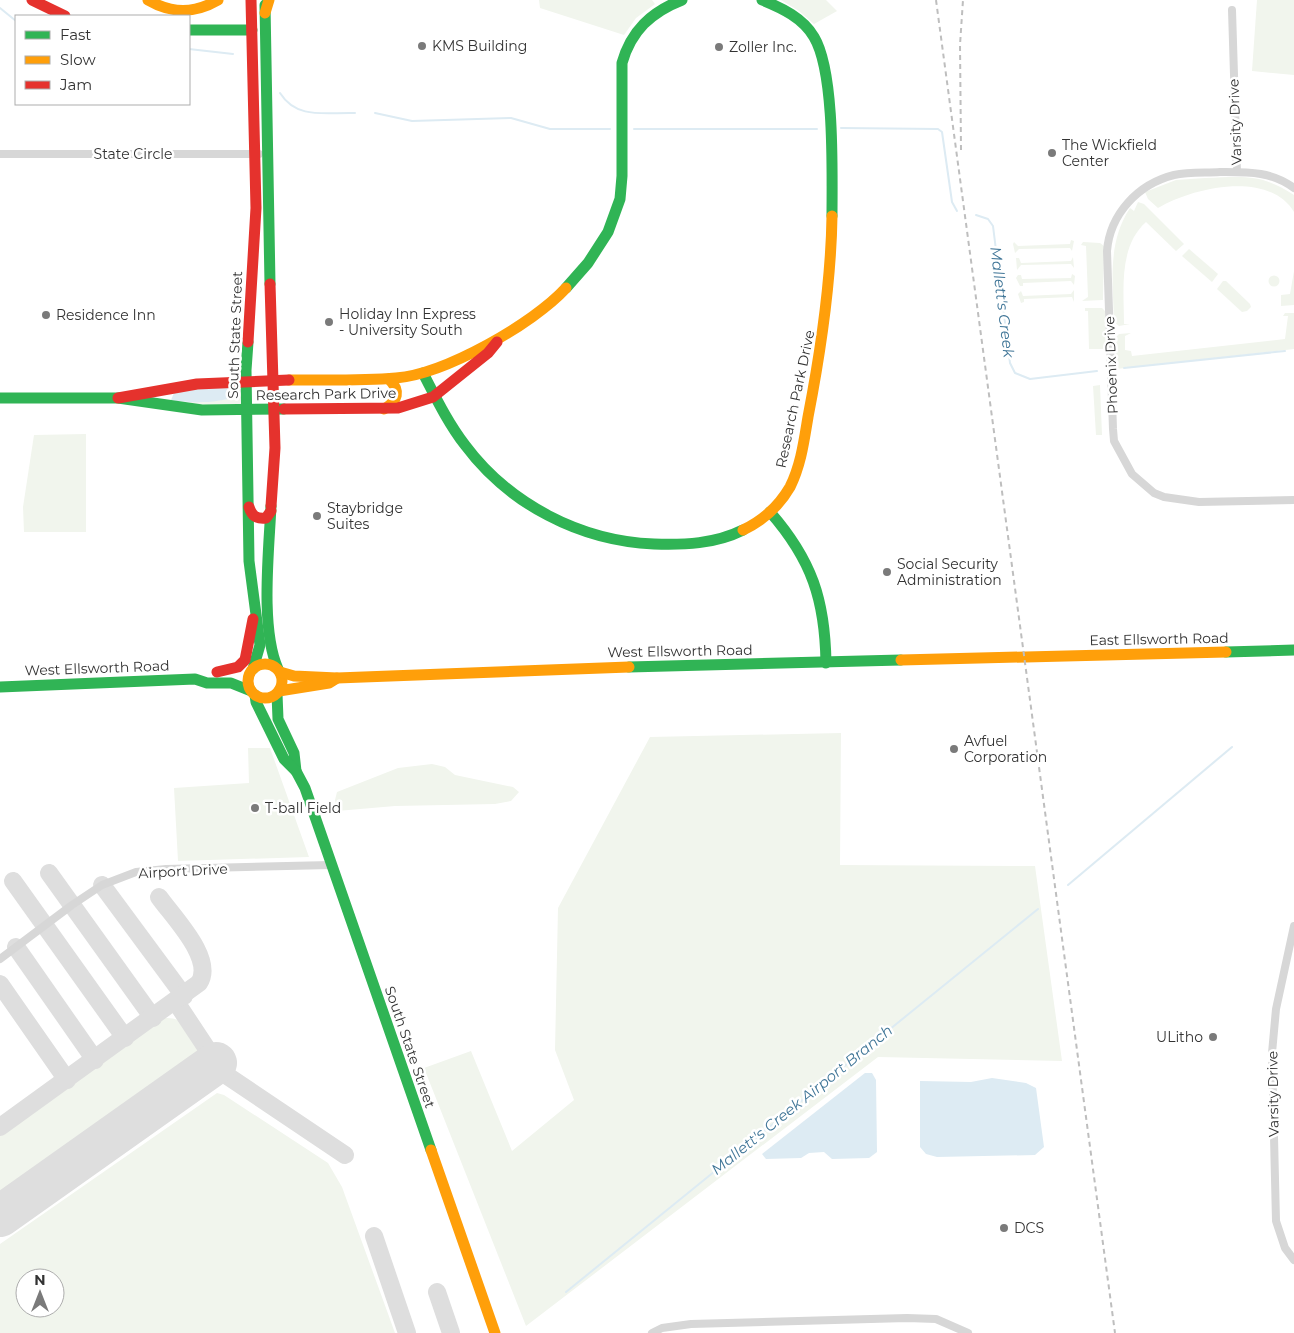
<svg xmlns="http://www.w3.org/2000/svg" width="1294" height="1333" viewBox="0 0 1294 1333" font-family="Montserrat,sans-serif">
<rect width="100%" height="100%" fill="#fff"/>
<!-- green -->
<g fill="#f1f5ed" fill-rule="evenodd">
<polygon points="539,0 652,0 655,4 636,18 624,35 540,8"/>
<polygon points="781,0 826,0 837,11 814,24 799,11"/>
<polygon points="1257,0 1294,0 1294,75 1252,71"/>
<path d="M1205 178C1244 177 1260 173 1294 195V212C1269 170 1193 187 1158 208L1148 199 1145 192 1176 180Z"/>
<path d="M1138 202 1144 204 1184 244 1176 251 1146 222C1118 247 1124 291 1124 324H1130L1119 326 1114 322C1113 282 1107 243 1130 208L1134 211Z"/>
<polygon points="1071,240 1074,241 1072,251 1070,248 1019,249 1015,253 1013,244 1014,242 1018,246 1070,244"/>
<polygon points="1083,242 1100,243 1104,246 1103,300 1082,301 1088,297 1086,246 1081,245"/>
<polygon points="1189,249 1218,274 1212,282 1182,256"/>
<polygon points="1073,257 1074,268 1071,264 1021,265 1017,270 1016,258 1019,258 1021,263 1071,261"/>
<polygon points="1294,271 1294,305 1281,306 1281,295 1290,294"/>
<polygon points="1072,274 1075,276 1074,285 1071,281 1023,283 1023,286 1020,286 1016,278 1018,275 1021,275 1022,279 1071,278"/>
<circle cx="1274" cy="281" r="5.5"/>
<polygon points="1223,281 1226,281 1250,304 1251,307 1247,311 1242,312 1217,289"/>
<polygon points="1074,290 1074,302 1072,297 1024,299 1024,302 1021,303 1018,294 1021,291 1023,296 1071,294"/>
<polygon points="1085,308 1102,308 1105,311 1106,349 1089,349 1088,311 1085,311"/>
<polygon points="1285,313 1294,313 1294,349 1116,369 1115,338 1119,334 1131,333 1125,336 1125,350 1131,351 1132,356 1285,339 1288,316 1283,316"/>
<polygon points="1100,385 1102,435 1096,435 1093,386"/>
<path d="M233 388 242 389 244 404 210 405 188 403C203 398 220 404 234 396Z"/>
<polygon points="86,434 86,532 24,532 23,507 34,435"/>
<polygon points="841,733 840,865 1035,866 1062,1061 878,1057 526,1326 424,1068 471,1051 512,1151 574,1100 555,1050 558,908 650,737"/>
<polygon points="248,748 270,748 309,857 178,861 174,788 249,783"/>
<polygon points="432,764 445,767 455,775 513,787 519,792 511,801 495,804 395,806 337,811 335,800 337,792 398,768"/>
<path d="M165 1018C183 1017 192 1029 200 1044L198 1057 0 1199V1136L152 1023Z"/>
<path d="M217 1093 224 1095 328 1163 342 1187 395 1333H0V1244ZM25 1278H55V1308H25Z"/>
</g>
<!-- water -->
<g fill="#ddebf3">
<path d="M196 388H233L234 396C221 404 186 403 171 400L174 393Z"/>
<polygon points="865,1073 872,1073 876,1080 877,1152 869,1158 832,1159 824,1152 809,1153 801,1158 766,1159 762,1154"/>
<polygon points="992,1078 1026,1083 1036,1088 1044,1147 1035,1155 937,1157 926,1154 920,1147 920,1081 971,1082"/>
</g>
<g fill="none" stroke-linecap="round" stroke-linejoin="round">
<!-- stream -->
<g stroke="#ddebf3" stroke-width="2">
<polyline points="0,8 16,21"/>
<polyline points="189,49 233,54"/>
<path d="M280 93C297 120 326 112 355 113"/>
<polyline points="375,113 412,121 511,118 550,129 610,129"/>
<polyline points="841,128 938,129 942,132 952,202 957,211"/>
<polyline points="634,129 817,129"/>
<polyline points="976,215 988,219 993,226 1010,363 1015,373 1030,379 1097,371"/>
<polyline points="1124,368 1285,351"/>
<polyline points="1068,885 1232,747"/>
<polyline points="566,1292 1038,909"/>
</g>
<!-- taxiway -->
<g stroke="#dedede" stroke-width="18">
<polyline points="49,873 153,1018"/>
<polyline points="13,881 125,1038"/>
<polyline points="102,885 184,996"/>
<polyline points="16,947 95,1060"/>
<polyline points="0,984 67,1080"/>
<polyline points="176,1002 223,1073 345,1155"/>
<path d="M0 1127 199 983C215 959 173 917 159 897"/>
<polyline points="374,1236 407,1333"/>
<polyline points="437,1292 451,1333"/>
</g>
<!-- runway -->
<polyline stroke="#dedede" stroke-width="42" points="0,1216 216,1063"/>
<!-- street -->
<g stroke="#d7d7d7" stroke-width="8">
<polyline points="1232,10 1237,172"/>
<polyline points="0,154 259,154"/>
<path d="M1294 188C1271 171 1248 172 1220 172 1205 173 1189 172 1174 175 1138 184 1110 214 1107 251L1113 429 1114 441 1132 474 1154 493 1164 497 1199 502 1294 500"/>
<polyline points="1294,926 1276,1009 1272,1053 1276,1221 1285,1248 1294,1260"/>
<polyline points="0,959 72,905 102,885 136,872 166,869 331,865"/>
<polyline points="652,1333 662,1328 691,1324 907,1318 936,1319 968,1333"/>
</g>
<!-- fast -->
<g stroke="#30b455" stroke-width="11">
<path d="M762 0C782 8 803 18 814 37 835 72 832 174 832 216"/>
<polyline points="265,5 270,284"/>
<polyline points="189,30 252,30"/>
<path d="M566 288 588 263 608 232 620 199 622 176V63C631 31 651 12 682 0"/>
<polyline points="248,342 246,370 249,561 260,645 253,669"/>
<path d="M423 373C436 398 448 423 465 445 509 504 580 541 654 544 684 545 715 544 743 530"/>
<polyline points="0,398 118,398 202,410 284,409"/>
<path d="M271 506C269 550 260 629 278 669"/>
<path d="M770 512C812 560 825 600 826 663"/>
<polyline points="1226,652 1294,650"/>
<polyline points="629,667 901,660"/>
<polyline points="0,687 195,679 207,683 231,683 251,691"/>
<polyline points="277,694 278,719 294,753 296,771"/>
<polyline points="255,695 256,702 284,759 296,771 305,788 431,1150"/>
</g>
<!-- slow -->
<g stroke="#ff9f0a" stroke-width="11">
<path d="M148 0C172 14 194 14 218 0"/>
<polyline points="265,13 269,0"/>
<path d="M289 380C325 380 361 381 396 378 445 374 533 324 566 288"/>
<path d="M384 409C398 401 401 391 389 379"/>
<path d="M743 530C762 521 779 506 790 487 801 465 804 441 808 417 821 350 831 284 832 216"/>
<polyline points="901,660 1226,652"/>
<circle cx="265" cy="681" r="17"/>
<polyline points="280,672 294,676 337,678 629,667"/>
<polyline points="279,691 329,683 337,678"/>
<polyline points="431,1150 495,1333"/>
</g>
<!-- jam -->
<g stroke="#e5322d" stroke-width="11">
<polyline points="32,0 65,16"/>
<polyline points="270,284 275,448 271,506"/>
<polyline points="248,342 256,208 251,0"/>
<polyline points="118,398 197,384 289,380"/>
<polyline points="284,409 398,408 433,397 488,353 497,342"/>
<path d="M249 507C252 516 256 519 266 518L271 511"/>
<polyline points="217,672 238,667 245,660 253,619"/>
</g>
<!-- rail -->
<g stroke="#bebebe" stroke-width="2" stroke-dasharray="5 4" stroke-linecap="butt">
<polyline points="936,0 1115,1333"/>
<polyline points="961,150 960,45 963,0"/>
</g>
</g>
<!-- markers -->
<g fill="#7a7a7a" stroke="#fff" stroke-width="2">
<circle cx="422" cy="46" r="5"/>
<circle cx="719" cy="47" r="5"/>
<circle cx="1052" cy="153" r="5"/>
<circle cx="46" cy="315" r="5"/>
<circle cx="329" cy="322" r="5"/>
<circle cx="317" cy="516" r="5"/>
<circle cx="887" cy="572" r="5"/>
<circle cx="954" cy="749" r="5"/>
<circle cx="255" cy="808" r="5"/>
<circle cx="1213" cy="1037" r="5"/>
<circle cx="1004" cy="1228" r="5"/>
</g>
<g text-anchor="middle" stroke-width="5" stroke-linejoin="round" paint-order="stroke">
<!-- poi labels -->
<g font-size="14" fill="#333" stroke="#fff" text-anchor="start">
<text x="432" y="51">KMS Building</text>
<text x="729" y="52">Zoller Inc.</text>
<text x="1062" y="150">The Wickfield<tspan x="1062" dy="16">Center</tspan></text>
<text x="339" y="319">Holiday Inn Express<tspan x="339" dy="16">- University South</tspan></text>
<text x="56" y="320">Residence Inn</text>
<text x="327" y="513">Staybridge<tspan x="327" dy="16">Suites</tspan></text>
<text x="897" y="569">Social Security<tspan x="897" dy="16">Administration</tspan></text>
<text x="964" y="746">Avfuel<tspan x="964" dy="16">Corporation</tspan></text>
<text x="265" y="813">T-ball Field</text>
<text x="1203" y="1042" text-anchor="end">ULitho</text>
<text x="1014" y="1233">DCS</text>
</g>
<!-- street labels -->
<g font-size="14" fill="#333" stroke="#fff">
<text transform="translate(1235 122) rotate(-92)" y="5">Varsity Drive</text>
<text x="133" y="159">State Circle</text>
<text transform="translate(235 335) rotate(-88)" y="5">South State Street</text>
<text transform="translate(1111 365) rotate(-92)" y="5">Phoenix Drive</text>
<text transform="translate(326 394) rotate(-1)" y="5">Research Park Drive</text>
<text transform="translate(795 399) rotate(-78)" y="5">Research Park Drive</text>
<text transform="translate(1159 639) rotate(-1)" y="5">East Ellsworth Road</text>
<text transform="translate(680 651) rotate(-1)" y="5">West Ellsworth Road</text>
<text transform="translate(97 668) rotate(-2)" y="5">West Ellsworth Road</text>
<text transform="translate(183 871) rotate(-3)" y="5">Airport Drive</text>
<text transform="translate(410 1047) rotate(71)" y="5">South State Street</text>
<text transform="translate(1273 1094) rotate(-91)" y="5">Varsity Drive</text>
</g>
<!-- water labels -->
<g font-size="15" font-style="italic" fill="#3f7597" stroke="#fff">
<text transform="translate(1002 302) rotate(83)" y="5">Mallett's Creek</text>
<text transform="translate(802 1100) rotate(-39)" y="5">Mallett's Creek Airport Branch</text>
</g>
</g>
<!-- legend -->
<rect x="15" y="15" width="175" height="90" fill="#ffffff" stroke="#adadad"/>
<rect x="25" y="31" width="25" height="8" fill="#30b455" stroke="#adadad"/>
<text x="60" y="40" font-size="15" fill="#333333">Fast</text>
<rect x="25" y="56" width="25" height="8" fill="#ff9f0a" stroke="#adadad"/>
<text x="60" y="65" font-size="15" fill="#333333">Slow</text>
<rect x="25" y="81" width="25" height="8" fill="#e5322d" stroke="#adadad"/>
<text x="60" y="90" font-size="15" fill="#333333">Jam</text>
<!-- north arrow -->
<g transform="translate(40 1293)"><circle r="24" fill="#ffffff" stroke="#adadad"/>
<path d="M0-4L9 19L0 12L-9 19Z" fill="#7a7a7a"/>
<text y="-8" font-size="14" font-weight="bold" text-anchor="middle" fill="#333333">N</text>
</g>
</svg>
